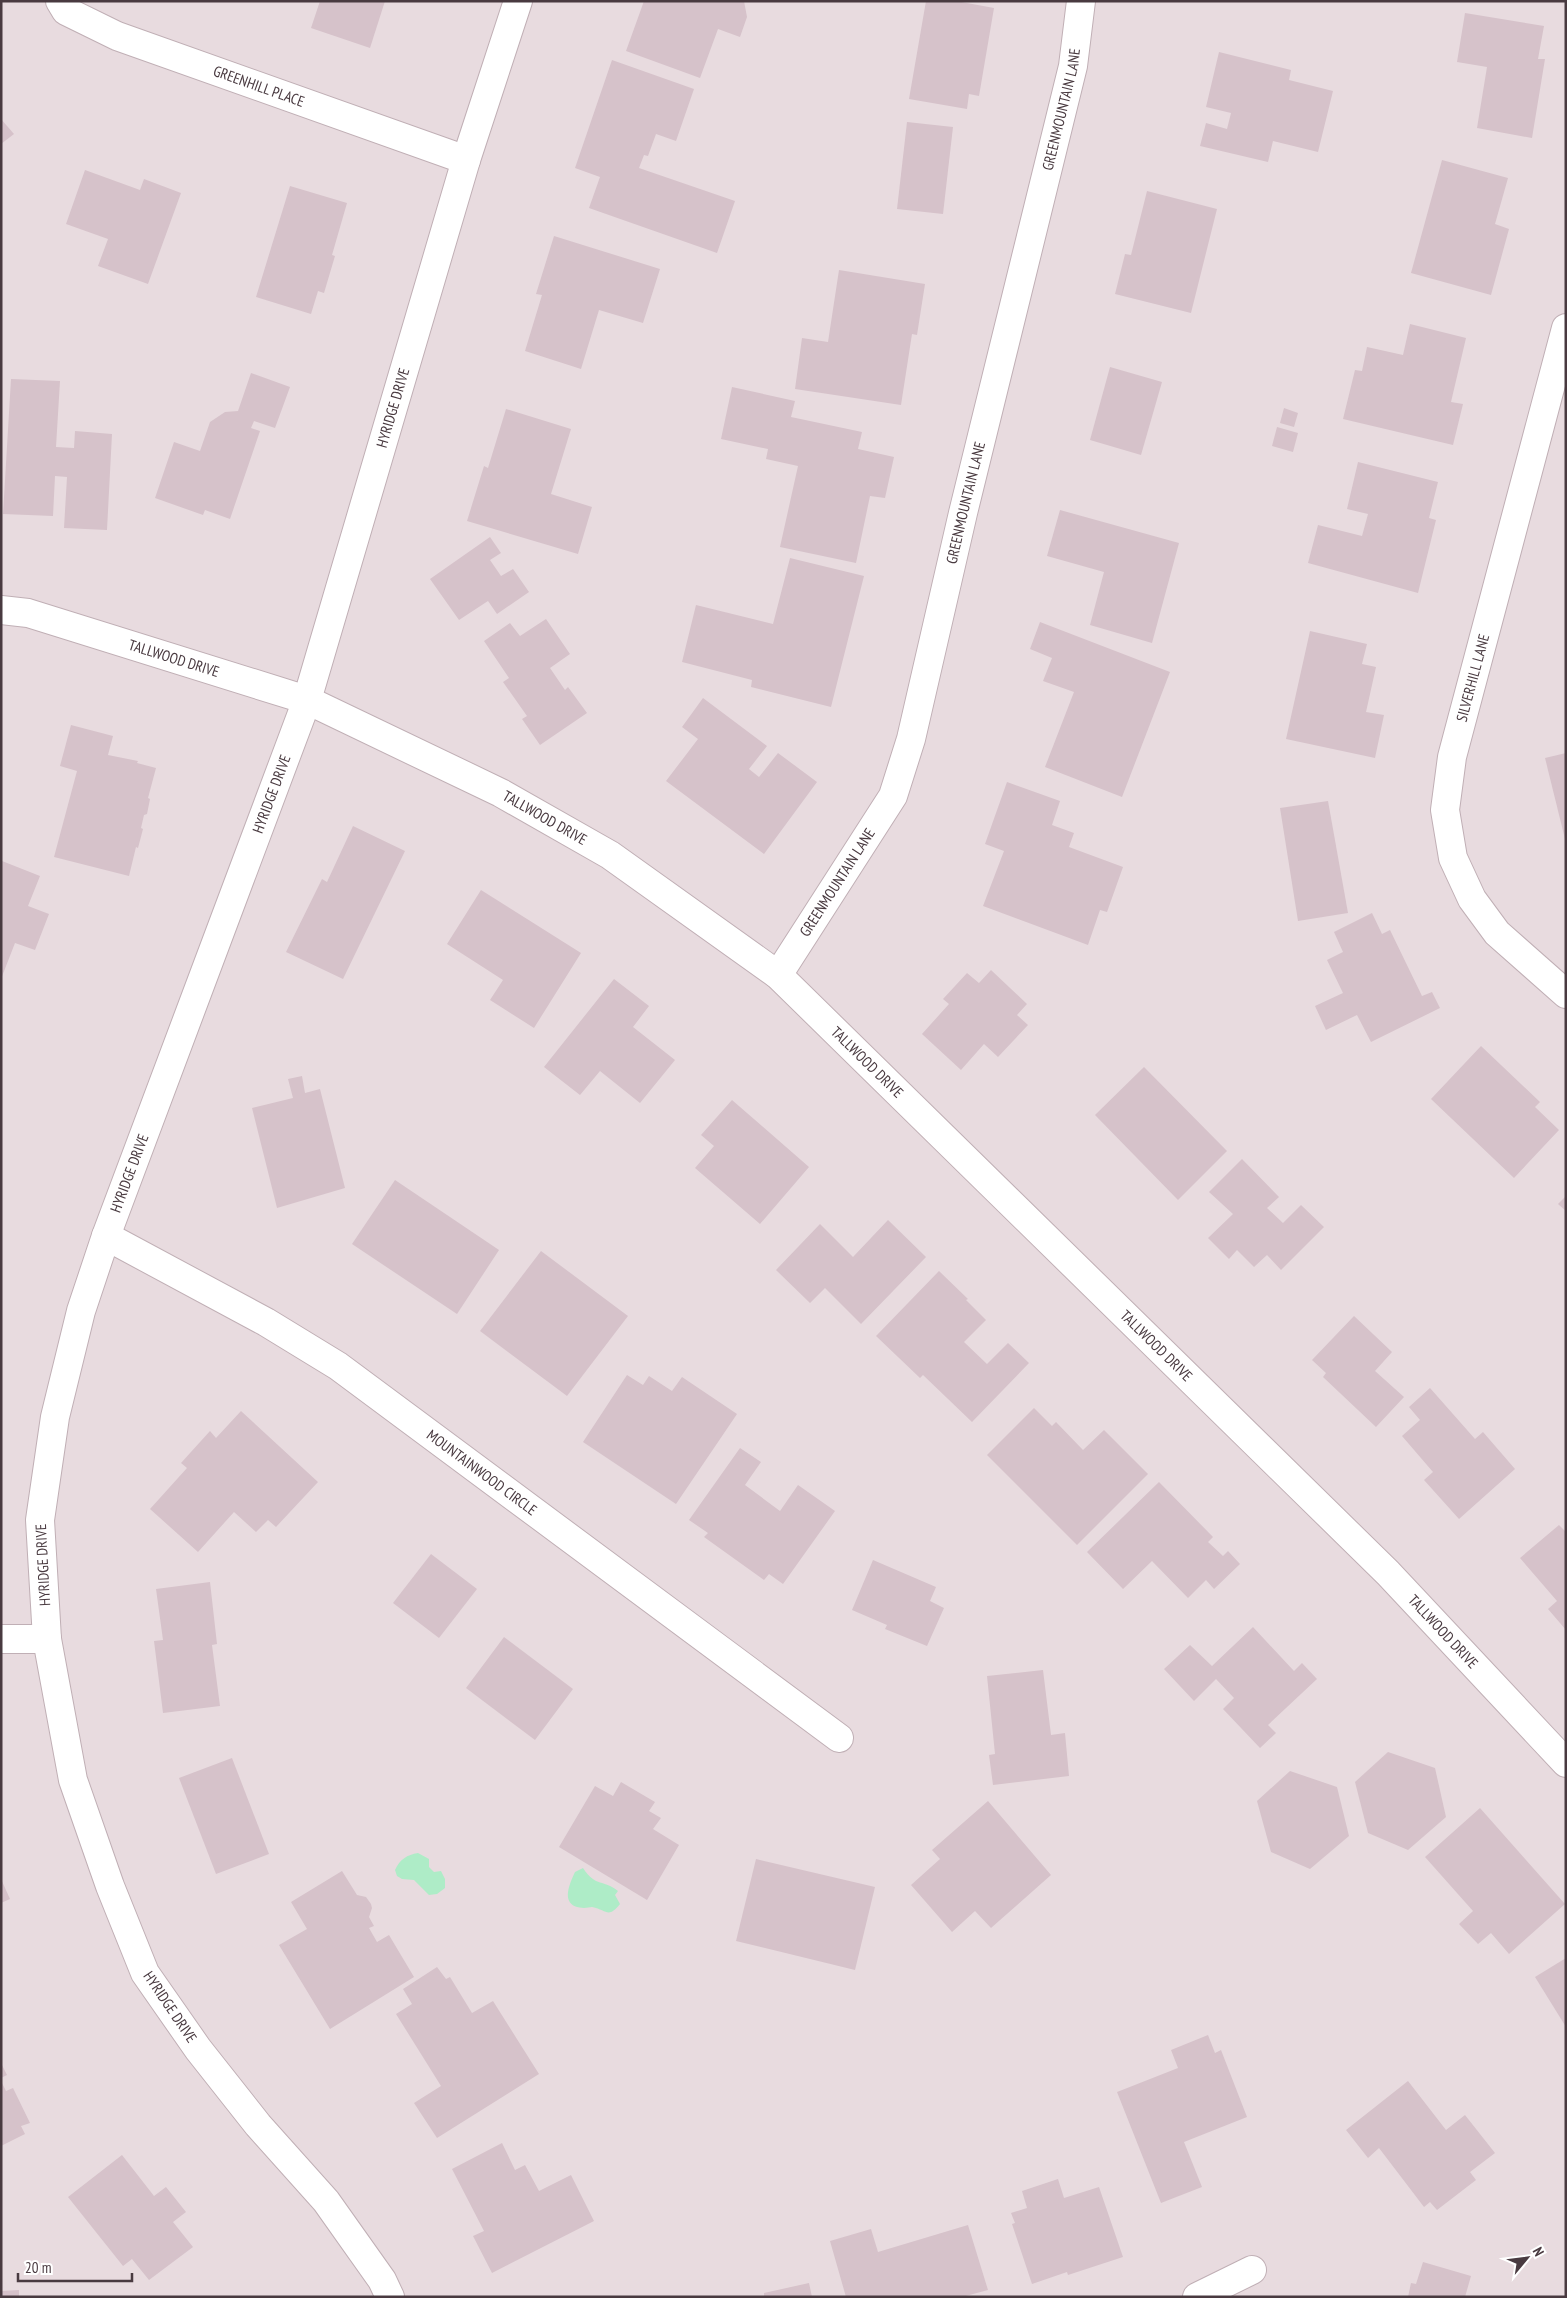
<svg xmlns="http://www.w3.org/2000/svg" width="1567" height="2298" viewBox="0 0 1567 2298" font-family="'PT Sans Narrow',sans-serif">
<rect width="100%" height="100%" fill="#f5ecef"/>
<!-- residential -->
<rect fill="#e8dbdf" x="1" y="1" width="1565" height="2296"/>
<!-- water -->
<g fill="#aeecc7">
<path d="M418 1853 429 1859V1867L434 1872 441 1871 445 1879V1888L437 1894 429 1895 414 1880 402 1879 397 1876 395 1870C400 1859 407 1855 418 1853Z"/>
<path d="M583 1868C596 1888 604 1879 618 1891L615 1895 620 1904C608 1919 607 1910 592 1907 590 1907 587 1908 584 1908 559 1907 569 1885 575 1872Z"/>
</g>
<!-- building -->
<g fill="#d6c2ca">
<polygon points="320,1 385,1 370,48 311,28"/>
<polygon points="644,1 744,1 747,17 740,37 718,29 700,78 626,51"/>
<polygon points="926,1 956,1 994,8 979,96 969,94 967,109 909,99"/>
<polygon points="1465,13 1544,26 1538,59 1545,59 1532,138 1477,128 1487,67 1457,62"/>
<polygon points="1219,52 1291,70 1289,80 1333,91 1318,152 1273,141 1268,162 1200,146 1206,123 1227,129 1231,113 1206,107"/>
<polygon points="612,60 694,89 676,141 656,134 648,156 644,155 639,168 735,201 717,253 589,208 600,177 575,168"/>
<polygon points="1,119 14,134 1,144"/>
<polygon points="907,122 953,127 943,214 897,209"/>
<polygon points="1442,160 1508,178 1495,224 1509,229 1491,295 1411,273"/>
<polygon points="85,170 140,190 144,179 181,193 148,284 98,266 108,239 66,224"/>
<polygon points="290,186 347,203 332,255 335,256 324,293 318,291 311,314 256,297"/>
<polygon points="1147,191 1217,209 1191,313 1115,294 1125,254 1131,255"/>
<polygon points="554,236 660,269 643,323 599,310 581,369 525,351 542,295 536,294"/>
<polygon points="839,270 925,284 917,335 912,334 901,405 795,389 802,338 828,342"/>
<polygon points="1410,324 1466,338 1451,402 1463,404 1453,445 1343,419 1355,370 1362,371 1367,347 1403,355"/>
<polygon points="1110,367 1162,382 1141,455 1090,440"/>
<polygon points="251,373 290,387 275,428 254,421 251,428 260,431 230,519 205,510 203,515 155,498 174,442 200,451 210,422 225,412 238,411"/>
<polygon points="11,379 60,381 56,447 74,448 75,431 112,434 107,530 64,528 67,477 55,476 53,516 3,514"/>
<polygon points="732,387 795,401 791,417 862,432 858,449 894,457 885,498 870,496 856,563 780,547 798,466 766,459 768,449 721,439"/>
<polygon points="1284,408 1298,413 1294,427 1280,423"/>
<polygon points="506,409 571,429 551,494 592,507 578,554 467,521 484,466 488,468"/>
<polygon points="1277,427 1298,433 1293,452 1272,446"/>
<polygon points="1358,462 1438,482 1429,518 1436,520 1418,593 1308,563 1318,525 1362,536 1368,514 1347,509"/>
<polygon points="1060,510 1179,543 1152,643 1090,625 1104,572 1047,556"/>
<polygon points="490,537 501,553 490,560 501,576 513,569 529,592 497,614 488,601 459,620 430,579"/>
<polygon points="790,558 864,576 831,707 751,687 752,680 682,662 696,605 773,624"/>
<polygon points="546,619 570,654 550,668 565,690 568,687 587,713 540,745 522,719 527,716 503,682 509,678 484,641 510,623 520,636"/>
<polygon points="1040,622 1170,672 1122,797 1045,767 1074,692 1043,681 1052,658 1030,649"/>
<polygon points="1310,631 1367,644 1362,664 1376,667 1366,712 1384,715 1375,758 1286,739"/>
<polygon points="703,698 767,746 749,769 759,777 778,753 817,782 764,854 666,781 698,739 682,727"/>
<polygon points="71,725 113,736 108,755 138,761 137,763 156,768 148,798 150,799 147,814 144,815 141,828 143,829 138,848 136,847 129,876 54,857 77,771 60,766"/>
<polygon points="1566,753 1566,839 1565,839 1545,758"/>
<polygon points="1007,782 1060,801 1052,825 1074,833 1069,847 1123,867 1107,912 1100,910 1088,945 983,906 1004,851 985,844"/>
<polygon points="1328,801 1348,913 1298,921 1280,808"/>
<polygon points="353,826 405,851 343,979 286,952 322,879 327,882"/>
<polygon points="2,861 40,876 28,906 49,914 35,950 15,943 1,979"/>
<polygon points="481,890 581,953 534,1028 490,1000 503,980 447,944"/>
<polygon points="1372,913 1382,934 1390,930 1422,996 1432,992 1440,1008 1371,1042 1357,1015 1326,1030 1315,1006 1343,993 1327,960 1343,952 1334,932"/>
<polygon points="991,970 1027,1004 1017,1015 1028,1025 998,1057 984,1044 961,1070 922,1034 949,1004 943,999 967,973 979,983"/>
<polygon points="614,979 649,1006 633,1027 675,1060 640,1103 600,1071 580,1095 544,1067"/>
<polygon points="1481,1046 1540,1102 1535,1107 1559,1130 1514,1178 1431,1099"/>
<polygon points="1144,1067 1227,1151 1178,1200 1095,1115"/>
<polygon points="302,1076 305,1093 320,1089 345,1188 277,1208 252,1108 293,1098 288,1079"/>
<polygon points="732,1100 809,1167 760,1224 695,1168 714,1146 701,1135"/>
<polygon points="1242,1159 1279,1197 1267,1208 1283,1223 1301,1205 1324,1227 1281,1270 1267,1255 1254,1267 1237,1250 1229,1259 1208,1238 1233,1214 1209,1192"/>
<polygon points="395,1180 499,1250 457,1314 352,1244"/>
<polygon points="1566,1196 1566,1211 1558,1204"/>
<polygon points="888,1220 926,1257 861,1324 825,1288 810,1303 776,1270 820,1224 853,1257"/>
<polygon points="541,1251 628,1316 567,1396 480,1331"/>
<polygon points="939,1271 968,1299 966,1300 986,1320 964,1342 987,1364 1008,1343 1029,1363 972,1422 923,1375 920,1378 876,1336"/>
<polygon points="1354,1316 1392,1352 1375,1371 1404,1397 1376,1427 1323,1377 1326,1373 1312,1360"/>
<polygon points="627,1375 643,1385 649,1376 672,1391 682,1377 737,1414 676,1504 583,1442"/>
<polygon points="1430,1388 1475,1439 1483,1432 1515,1469 1459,1519 1424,1480 1433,1472 1402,1436 1420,1420 1409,1407"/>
<polygon points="1034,1408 1052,1426 1056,1422 1083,1450 1104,1430 1148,1474 1077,1545 987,1455"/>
<polygon points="241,1411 318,1482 276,1527 268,1520 256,1532 234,1512 198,1552 150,1509 187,1468 181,1463 210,1431 216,1438"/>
<polygon points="740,1448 761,1462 745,1485 780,1511 798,1485 835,1511 783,1584 769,1574 764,1580 704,1537 708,1533 689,1520"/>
<polygon points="1159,1482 1213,1537 1208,1542 1223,1556 1228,1551 1240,1564 1214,1589 1206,1580 1188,1598 1152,1561 1123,1589 1087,1552"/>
<polygon points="1559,1525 1566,1532 1566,1630 1548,1609 1557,1601 1520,1558"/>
<polygon points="431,1554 477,1589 439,1638 393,1603"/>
<polygon points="873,1560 936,1587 930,1601 944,1608 927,1646 885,1629 887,1625 852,1610"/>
<polygon points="210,1582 217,1644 212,1645 220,1706 163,1713 154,1641 163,1640 156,1589"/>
<polygon points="1253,1627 1294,1671 1302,1663 1317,1679 1268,1725 1276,1733 1260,1748 1223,1709 1234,1698 1216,1679 1194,1701 1164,1669 1190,1645 1212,1666"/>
<polygon points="504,1637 573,1689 535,1740 466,1688"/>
<polygon points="1043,1670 1051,1735 1065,1733 1069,1776 993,1785 989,1755 995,1754 987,1676"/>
<polygon points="1388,1752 1435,1768 1446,1817 1408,1850 1368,1833 1355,1782"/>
<polygon points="232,1758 269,1854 216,1874 179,1778"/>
<polygon points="1290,1771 1337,1787 1349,1836 1310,1869 1271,1852 1257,1801"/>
<polygon points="621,1782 655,1802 649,1811 661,1818 653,1829 679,1845 647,1900 559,1847 595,1786 613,1796"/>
<polygon points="988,1801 1051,1875 991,1928 975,1911 952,1932 911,1885 940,1859 932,1850"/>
<polygon points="1480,1808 1565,1904 1509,1954 1491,1933 1478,1944 1459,1924 1473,1911 1425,1857"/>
<polygon points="756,1859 875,1887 855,1970 736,1941"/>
<polygon points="342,1871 357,1895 366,1897 371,1904 372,1908 369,1917 374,1926 369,1928 377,1942 389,1935 414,1977 330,2029 279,1945 307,1929 291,1902"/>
<polygon points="1,1879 10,1899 1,1903"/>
<polygon points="1566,1958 1566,2027 1535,1977"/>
<polygon points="437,1967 446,1979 450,1977 472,2013 493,2001 539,2074 437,2138 414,2103 441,2086 396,2014 412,2004 403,1989"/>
<polygon points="1208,2035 1215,2053 1221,2050 1247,2117 1184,2142 1202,2187 1161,2203 1117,2092 1178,2068 1171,2050"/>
<polygon points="1,2063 7,2075 1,2078"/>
<polygon points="1,2081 6,2091 13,2088 30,2123 21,2126 25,2134 1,2146"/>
<polygon points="1408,2081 1446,2130 1465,2115 1495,2153 1470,2172 1476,2180 1437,2210 1430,2202 1424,2207 1379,2148 1368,2158 1346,2130"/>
<polygon points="502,2143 515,2170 525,2165 539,2191 571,2175 594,2221 492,2273 473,2236 484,2231 452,2169"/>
<polygon points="122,2155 154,2196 166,2187 186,2212 173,2222 193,2247 149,2280 132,2259 123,2266 68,2197"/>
<polygon points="1058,2179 1064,2198 1099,2187 1123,2257 1068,2275 1067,2272 1032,2284 1012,2224 1015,2223 1011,2213 1027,2208 1022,2191"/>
<polygon points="968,2225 988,2290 962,2297 846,2297 830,2241 871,2229 878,2252"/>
<polygon points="1423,2262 1471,2276 1465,2297 1408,2297 1411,2283 1416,2284"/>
<polygon points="809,2283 812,2297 764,2297 764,2293"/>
<polygon points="19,2290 19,2297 1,2297 1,2291"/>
</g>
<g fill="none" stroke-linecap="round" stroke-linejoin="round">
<!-- minor casing -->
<g stroke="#c0afb5" stroke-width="30">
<g id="minor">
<path id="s1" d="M60 1 66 11 117 36 466 160"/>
<polyline points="1566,328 1452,757 1445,810 1453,858 1472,899 1497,933 1566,994"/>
<path id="s2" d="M1 610 28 613 307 700 501 793 610 855 778 975 1388 1573 1566 1763"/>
<path id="s3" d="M778 975 893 796 911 739 963 513 1073 66 1081 1"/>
<path id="s4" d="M106 1236 266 1322 338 1366 839 1738"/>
<polyline points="1,1639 47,1639"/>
<path id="s5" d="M390 2297 382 2280 326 2201 258 2125 198 2049 145 1973 110 1886 73 1780 47 1639 40 1520 55 1417 81 1311 106 1236 307 700 466 160 518 1"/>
<polyline points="1197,2297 1252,2270"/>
</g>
</g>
<!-- minor -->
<use href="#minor" stroke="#fff" stroke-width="28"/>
</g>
<g text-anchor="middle" stroke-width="4" stroke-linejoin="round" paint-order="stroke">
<!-- street labels -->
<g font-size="15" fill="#493a40" stroke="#fff">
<text dy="5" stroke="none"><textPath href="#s1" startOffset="219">GREENHILL PLACE</textPath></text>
<text dy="5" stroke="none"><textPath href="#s3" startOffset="920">GREENMOUNTAIN LANE</textPath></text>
<text dy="5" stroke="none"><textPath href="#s5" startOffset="2045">HYRIDGE DRIVE</textPath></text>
<text dy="5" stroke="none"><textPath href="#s3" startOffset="515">GREENMOUNTAIN LANE</textPath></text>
<text dy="5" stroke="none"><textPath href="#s2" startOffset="180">TALLWOOD DRIVE</textPath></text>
<text transform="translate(1473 678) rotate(-75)" y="5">SILVERHILL LANE</text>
<text dy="5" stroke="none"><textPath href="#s5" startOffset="1640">HYRIDGE DRIVE</textPath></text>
<text dy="5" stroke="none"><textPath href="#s2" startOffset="585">TALLWOOD DRIVE</textPath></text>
<text dy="5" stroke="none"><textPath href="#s3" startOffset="110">GREENMOUNTAIN LANE</textPath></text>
<text dy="5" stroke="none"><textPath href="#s2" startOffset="991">TALLWOOD DRIVE</textPath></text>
<text dy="5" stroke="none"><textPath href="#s5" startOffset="1235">HYRIDGE DRIVE</textPath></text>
<text dy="5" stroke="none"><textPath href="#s2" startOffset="1396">TALLWOOD DRIVE</textPath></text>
<text dy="5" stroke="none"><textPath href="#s4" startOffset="445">MOUNTAINWOOD CIRCLE</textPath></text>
<text transform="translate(43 1565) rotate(-93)" y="5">HYRIDGE DRIVE</text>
<text dy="5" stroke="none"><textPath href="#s2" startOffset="1801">TALLWOOD DRIVE</textPath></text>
<text transform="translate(170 2007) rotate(56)" y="5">HYRIDGE DRIVE</text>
</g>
</g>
<!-- border -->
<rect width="1567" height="2298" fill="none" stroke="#493a40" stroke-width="5"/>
<!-- north arrow -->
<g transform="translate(1527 2258) rotate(61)" stroke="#ffffff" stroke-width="4" paint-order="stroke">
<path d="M0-4L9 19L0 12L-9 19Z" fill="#493a40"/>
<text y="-8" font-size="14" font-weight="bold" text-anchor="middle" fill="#493a40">N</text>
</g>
<!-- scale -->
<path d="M18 2273v8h114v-8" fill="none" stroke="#493a40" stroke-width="2.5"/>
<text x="25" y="2273" font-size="15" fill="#493a40" stroke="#ffffff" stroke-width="4" paint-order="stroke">20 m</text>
</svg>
